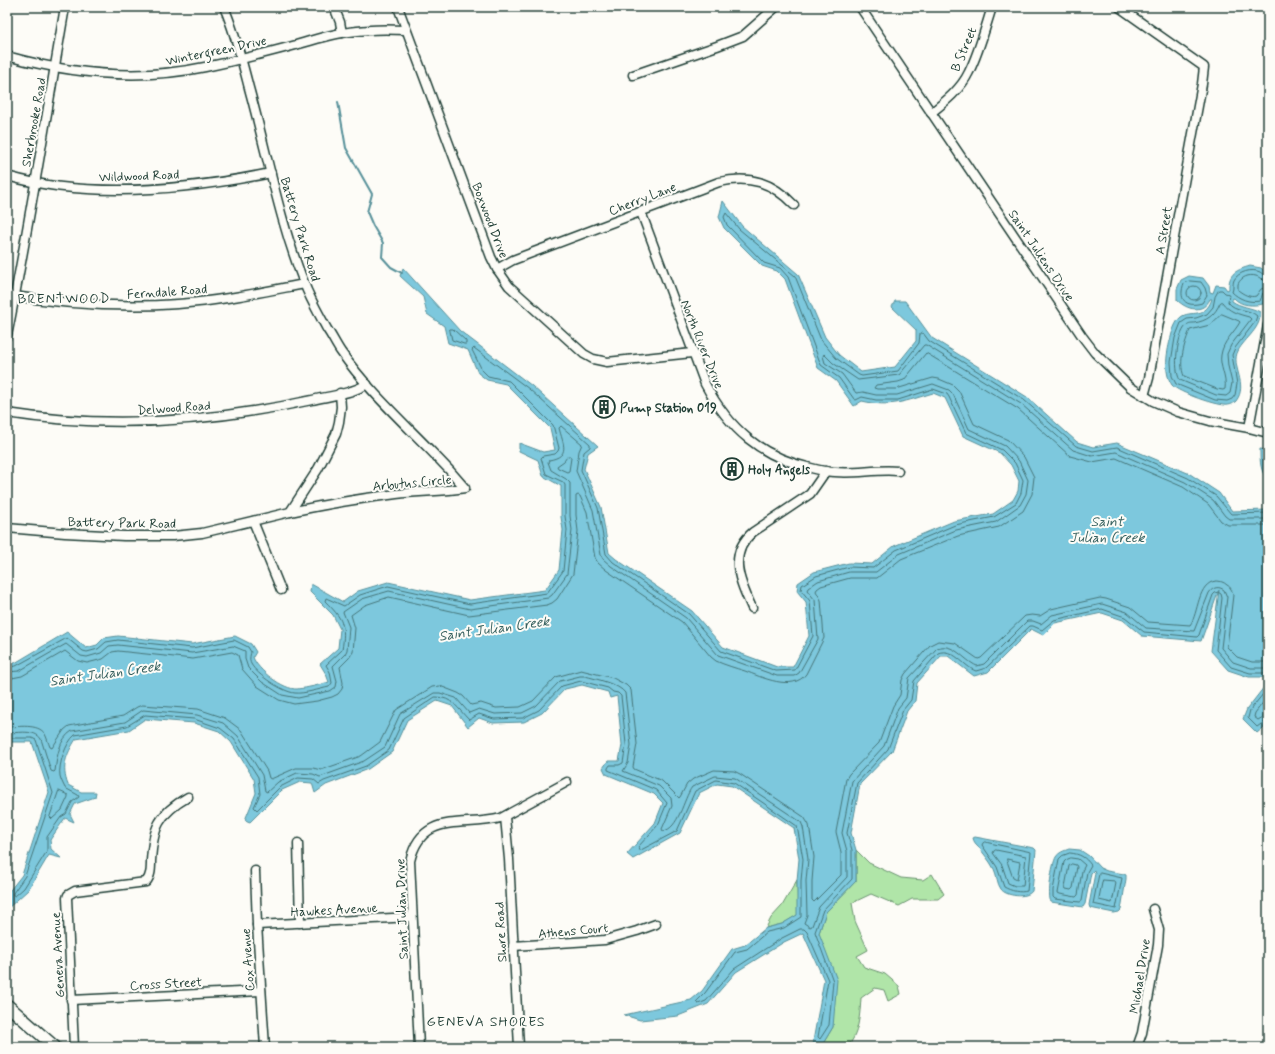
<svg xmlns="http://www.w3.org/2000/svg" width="1275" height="1054" viewBox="0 0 1275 1054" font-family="Mynerve,sans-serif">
<rect width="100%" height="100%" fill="#fdfcf7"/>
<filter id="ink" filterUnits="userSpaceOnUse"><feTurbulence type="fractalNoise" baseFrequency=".025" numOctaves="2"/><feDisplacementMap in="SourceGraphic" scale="8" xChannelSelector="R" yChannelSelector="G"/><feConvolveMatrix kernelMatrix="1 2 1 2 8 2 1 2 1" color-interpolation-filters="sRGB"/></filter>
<g filter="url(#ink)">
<!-- green -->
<g fill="#b0e5a8" stroke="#68916e">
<path d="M856 850 869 863 901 878 923 880 932 874 944 894 938 899H912L899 906 871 894 852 903 855 921 868 950 857 956 864 967 885 974 899 986 901 994 888 1001 884 990 875 988 861 998C860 1013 859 1036 847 1047H821L833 1027 819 933 826 912 856 881Z"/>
<polygon points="797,880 798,915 782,924 766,928 771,918 782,906"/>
</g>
<!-- water -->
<g fill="#7dc8dd" stroke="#579099">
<path d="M723 201 742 226 798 274 825 337 839 355 861 372 895 367 916 341V330L892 307 895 301H905L932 338 1027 397 1077 442 1093 447 1117 443 1190 474 1219 493 1232 511 1268 510V677H1249L1228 670 1211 651 1219 590 1201 641 1142 636 1123 620 1102 613 1055 623 1043 635 1031 629 988 672 974 676 948 656H941L917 683 915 701 907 711 892 751 860 784 851 833 856 850V881L826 912 819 933 837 980 833 1027 821 1047H812L824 980 803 933 784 942 736 972 708 1004 678 1016 640 1020 624 1015 691 1000 702 991 732 949 745 945 766 928 782 924 797 915V880L799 859 794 828 732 786 717 784 699 793 680 833 633 859 627 854 655 823 663 803 654 794 606 774 603 768 608 761H619L622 745 617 696 610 698 608 692 582 685 565 689 542 713 524 722 493 723 479 718 468 727 452 706 437 701 407 720 392 752 368 769 326 785 315 793 312 783 300 782 282 790 250 822 245 820 256 793 254 779 231 742 219 731 194 723 145 719 129 730 76 739C66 755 61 767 68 785L81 792H96L95 797 75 804 70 814 74 822 65 818 50 840 51 849 61 858 49 855 28 890 7 909V894L22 875 49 792 32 742H7V664L15 663 67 632 86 648 97 645 104 638 118 636 192 644 235 636 251 644 256 652 253 657C257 670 284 690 297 689 308 688 319 685 329 682L326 674 320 664 338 648 340 629 333 615 310 592 311 584 343 602 358 591 388 582 470 600 545 590 559 570 563 530 561 517V486L543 476 538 460 519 451V443L543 452 555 450 550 428 506 384 487 380 478 373 468 350 448 343 444 326 427 314 423 297 400 276 403 268 460 331 532 386 598 446 588 453 584 469 601 507 609 553 616 559 692 611 723 647 777 667H793L809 636 806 602 797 591 798 583 814 572 849 563 872 564 894 546 954 521 993 514 1013 500 1018 491 1019 481 1011 465 1000 453 963 436 945 398 933 393C906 401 891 408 862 401L854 406 836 381 818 368 785 279 777 271 762 266 724 228 719 217Z"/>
<path d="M1250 266 1261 268 1268 274 1267 293 1263 304C1253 306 1241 306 1234 298L1232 299V301C1240 307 1251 307 1260 312 1262 328 1245 338 1238 351 1230 366 1249 384 1236 401 1234 403 1231 405 1228 405 1219 407 1177 392 1172 385 1163 372 1167 351 1171 337 1172 332 1175 324 1178 320 1188 307 1204 322 1212 299H1210C1203 314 1187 310 1177 300V289L1181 280 1189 276 1203 278 1209 286 1210 292 1213 293 1216 285 1224 286 1227 290 1229 289C1228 273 1237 270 1250 266Z"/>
<path d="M1260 449 1268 450V480C1260 471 1260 462 1260 449Z"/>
<polygon points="1268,682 1268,724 1257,733 1243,719 1247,709"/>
<path d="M975 837 1034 848 1036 850 1032 891C1027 899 1005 896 1001 889 997 884 997 875 994 869 990 861 983 853 978 846 975 843 974 842 973 838Z"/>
<path d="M1069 849 1080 850 1089 856 1100 868 1107 871 1124 874 1126 875V879L1121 910 1119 912 1114 913 1090 908 1089 905 1095 873 1094 870 1091 873 1085 904 1083 907 1051 902C1047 896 1052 864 1056 857 1059 852 1064 851 1069 849Z"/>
</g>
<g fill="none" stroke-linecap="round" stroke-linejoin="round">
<!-- shore -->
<g stroke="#457578" stroke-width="1">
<path d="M1268 276C1264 276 1263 274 1260 272 1252 268 1238 272 1234 280 1232 284 1234 288 1232 292 1239 299 1249 303 1260 301L1263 293 1268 292"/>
<path d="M1190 281 1201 282 1205 288 1207 295 1202 303C1185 308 1178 299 1184 283Z"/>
<path d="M1268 281C1262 281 1260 277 1256 276 1249 274 1241 277 1238 284V290C1243 294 1250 298 1256 296L1261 289 1268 287"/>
<circle cx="1194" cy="293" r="7"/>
<path d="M1219 290H1222L1225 293 1229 294 1228 302C1235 312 1249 308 1257 316L1255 322 1235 348 1232 355 1237 384 1235 395 1232 399 1227 401 1215 400 1176 384 1172 376 1171 362 1175 338 1181 323 1187 319 1196 318 1207 314 1213 307 1215 297Z"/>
<path d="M1222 302C1229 312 1238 314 1249 317L1251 319 1231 345 1227 354 1228 366 1232 383 1230 393 1226 396 1216 395 1180 380C1173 369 1177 335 1186 326 1188 323 1191 323 1194 323 1207 321 1215 315 1220 303Z"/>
<path d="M1222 314 1239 321 1240 322C1234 333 1223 341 1221 355 1219 366 1227 377 1225 389L1223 390 1217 389 1184 376C1178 362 1185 342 1190 330L1210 325Z"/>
<polygon points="450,329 453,329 466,341 466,344 464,344 452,340 450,331"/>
<polygon points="568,456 570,456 571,458 569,471 567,472 558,468 557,466 564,461"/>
<path d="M7 667 16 666 67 638 83 651 87 652 98 649 106 642 118 640 192 648 234 640 248 647 251 652C250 656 249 660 251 664 257 675 283 692 295 693 304 694 320 689 329 687L332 683 330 672 326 665 342 650C346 625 343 619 325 601L326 598 344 606 360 595 388 586 470 604 547 593 563 571 567 530 565 516V485L563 482 546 474 541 458 543 456 555 454 558 451 559 448 553 425 509 381 488 376 482 370 472 350 474 348 529 389 590 444V447L584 452 581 470 598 508 606 554 613 562 689 614 721 651 776 671 795 670 813 636 810 601 801 590 802 585 816 576 849 567 873 568 896 550 955 525 994 517 1016 503 1021 493 1023 480 1015 463 1002 450 966 433 949 397 947 394 933 389 898 400H876L862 397 856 400 854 399 839 378 821 365 788 277 780 268 764 263 727 225 724 217 726 213 739 229 795 276 821 340 836 358 859 375 862 376 898 371 919 343 920 334 923 333 929 341 1024 400 1076 446 1093 451 1117 447 1188 478 1216 496 1231 514 1268 513"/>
<path d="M7 672 19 671 66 644 81 656 87 657 101 653 109 646 118 645 192 653 233 646 245 651V659L248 668 262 682 282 695 298 698 330 691 336 687 337 681 333 666 345 654 347 650 349 627 343 612 362 599 389 591 470 609 548 598 552 595 567 574 572 530 570 516V483L566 479 551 470 548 462 549 460C571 456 563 444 559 428L561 426 582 444 579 451 576 471 593 510 601 555 603 559 611 566 686 618 718 655 777 676H794L799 673 818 639 815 600 807 590 808 588 818 581 849 572H876L899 554 956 530 996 522 1020 505 1026 494 1028 480 1019 461 1005 446 969 429 953 394 949 390 933 384 897 395H876L863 392 856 393 842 374 825 363 823 356 824 354 833 363 858 380 899 375 924 345H926L1021 404 1073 450 1092 456 1116 452 1185 482 1213 500 1225 516 1229 519H1268"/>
<path d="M7 679 22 676 65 651 78 661 87 663 103 659 112 652 118 651 193 659 232 652 238 655 242 669 257 686 279 700 294 704 317 701 332 697 338 694 342 689 343 683 340 667 349 658 353 652 355 628 351 615 365 605 389 597 469 615 547 605 552 603 557 599 573 574 578 531 576 515V496L578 495 580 496 587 512 595 558 598 563 606 570 682 622 711 657 716 661C725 665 735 668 745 671 761 677 793 692 806 674L824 638 821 600 816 591 817 589 821 586 850 578H877L901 559 958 536 999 527 1023 511 1032 494 1034 477 1024 457 1008 440 974 424 959 391 953 385 939 379 933 378 896 389H877L874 388 876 385 898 382 904 380 926 353 1018 409 1070 456 1092 462 1116 458 1183 487 1208 504 1221 521 1228 525H1268"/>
<polyline points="1268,688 1250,710 1248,718 1257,727 1264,722 1268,721"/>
<polyline points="1268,696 1255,713 1254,717 1258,720 1263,717 1268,716"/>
<path d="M7 727C18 727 38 723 45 734 47 738 48 742 50 747L52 748 64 730 69 726 123 716 137 707 142 705 198 709 225 718 241 730 267 771 269 778 271 779 296 768H313L321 770 361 756 380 742 396 710 432 687 440 686 458 693 463 696 471 705 481 703 496 708 520 707 533 701 556 677 581 670 613 678 626 685 631 690 637 744 633 767 634 769 662 781 679 798 680 797 687 784 693 779 714 770 734 771 740 774 804 817 809 825 814 857 812 881V900L814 902 841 875V852L836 832 846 779 849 774 879 743 893 706 900 695 902 680 905 674 930 645 938 641 955 643 978 659 981 658 1025 616 1032 615 1040 616 1051 609 1100 598 1106 599 1130 607 1148 622 1190 625C1199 613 1197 583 1216 581 1220 581 1224 582 1227 585 1231 587 1232 591 1233 595L1227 647 1237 657 1252 662H1268"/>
<path d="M7 733C18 733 35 729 41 739L51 771 54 772 55 771C57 757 59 739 72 731L125 722 143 710 197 715 223 723 238 736 262 775 265 791 267 792 278 782 297 773 313 774 320 777 364 761 385 747 400 714 434 693H440L456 698 469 713 479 709 495 714 522 713 536 706 560 681 580 676H585C596 679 619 684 625 693L631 745 628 763 623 771 659 786 671 798 672 806 662 829 663 831C679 829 683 799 692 787L715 776 735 778 801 822 803 827 808 859 806 881 807 915 804 923 810 927 812 926 819 907 847 877V851L842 833 852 781 884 746 898 708 906 698 909 678 937 648C954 642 963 660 977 666L984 664 1027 621H1033L1041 624 1052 615 1102 604 1127 612 1146 628 1194 631 1209 593C1213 587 1219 586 1224 590L1227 597 1221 648 1233 662 1251 668H1268"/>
<path d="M7 738H32L36 740 53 793 25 876 13 893V895L15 896 24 888 47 851V837L61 817 66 814 72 802 79 797 78 795 65 788C63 784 61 780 60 776 58 765 66 742 75 735L127 726 145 715 194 719 220 728 234 739 258 777 260 794 254 807 257 810 280 787 298 778 313 779 319 784 324 781 366 766 389 750 404 718 435 697C453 697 458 709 469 720L479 714 494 719 523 718 539 710 562 686 581 681 608 688 613 692 618 693 621 696 626 744 623 763 619 765H610L608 768V770L656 790 667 803 658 825 638 847 639 850H641L677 831 695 791 716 780 734 783 797 826 803 859 801 881V917L784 928 767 932 747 949 735 952 705 993 696 1002 698 1004 706 1001 734 969 782 938 800 929H804L807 932 828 980 818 1037 820 1039 829 1025 833 981 815 932 823 910 852 879V850L847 833 857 783 888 749 903 710 911 700 914 681 938 653C953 647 964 667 976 671L986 668 1030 626H1033L1042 630 1054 620 1102 609 1125 617 1144 632 1197 637 1199 635 1213 595 1215 593 1218 592 1221 594 1222 598 1216 650 1231 667 1250 673H1268"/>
<polygon points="59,791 68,795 68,797 62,810 52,819 50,817"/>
<path d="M985 842 1031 852 1027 891C1020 893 1011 891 1004 887L997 867 982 845 983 843Z"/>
<polygon points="996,850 1026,856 1023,886 1015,886 1008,883 1002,865 993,853 994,851"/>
<path d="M1070 853C1080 854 1085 857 1091 865L1087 872 1082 901 1080 902 1055 899 1053 897V890L1059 859 1062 856Z"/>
<polygon points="1071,858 1078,859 1085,865 1082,871 1078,895 1076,897 1060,894 1058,893 1064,862 1066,860"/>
<polygon points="1007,859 1020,862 1017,880 1013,878 1007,861"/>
<polygon points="1072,864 1076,865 1077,867 1073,888 1071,890 1066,889 1065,887 1069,866"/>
<polygon points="1100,873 1122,878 1116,909 1093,904 1099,874"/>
<polygon points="1103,880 1115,881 1116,883 1112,903 1099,900"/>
</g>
<!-- stream -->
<polyline stroke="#579099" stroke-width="2" points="338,102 346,148 372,194 367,212 373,226 383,243 382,257 391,267 402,273"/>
<!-- street casing -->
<g stroke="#1f3d34" stroke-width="11">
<g id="street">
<path d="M224 7C235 32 242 61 249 88 267 153 279 220 304 283 310 299 319 314 327 329 332 336 336 345 341 352 367 389 401 420 433 453 444 464 455 476 465 488 440 492 415 491 389 495 356 499 323 505 290 512"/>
<polyline points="334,7 340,22 342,33"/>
<polyline points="398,7 491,257 497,269 509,286 584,354 593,359 607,362 692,353"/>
<polyline points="860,7 1082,336 1095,353 1130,387 1153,401 1178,412 1210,421 1249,428 1268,433"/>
<polyline points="1119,7 1204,67 1202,84 1177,221 1149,378 1144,396"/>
<path d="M7 56C71 74 139 81 205 67 235 61 266 53 296 45 313 40 331 34 349 32 368 29 387 29 406 30"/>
<polyline points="633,75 717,46 743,36 776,7"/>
<path d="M931 113C946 101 961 89 969 72 979 52 985 29 992 7"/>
<path d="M7 176C91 200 187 190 271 173"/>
<path d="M641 212 705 384C729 429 761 457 811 468 819 470 827 472 835 472 856 474 877 469 898 471"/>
<path d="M497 269 513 260 719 182C750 175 772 182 794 205"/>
<path d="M7 295C63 304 121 308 178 304 220 301 262 292 304 284"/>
<path d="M7 336C29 227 46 117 65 7"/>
<path d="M7 413C108 429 212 422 312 400 329 396 351 394 367 384"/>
<polyline points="1249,428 1268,325"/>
<polyline points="253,521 281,590"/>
<polyline points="7,528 65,533 124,536 173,536 202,533 290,512 318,469 336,434 339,422 341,407 340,393"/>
<path d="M752 608C740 582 727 554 753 532L810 494 826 471"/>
<polyline points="505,817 509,859 519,1047"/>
<polyline points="298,843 300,923"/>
<polyline points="255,871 257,925 265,1047"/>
<polyline points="257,925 412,917"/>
<polyline points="513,946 605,940 637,931 656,924"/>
<polyline points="71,1000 261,991"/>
<path d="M74 1047 67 898 68 895 75 891 146 882C151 876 151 869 151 861 153 828 158 814 188 797"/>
<path d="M419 1047 410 861C422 810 463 828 501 818L567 782"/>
<polyline points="1137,1047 1142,1033 1158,945 1159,930 1153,909"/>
</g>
</g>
<!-- secondary casing -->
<g stroke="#1f3d34" stroke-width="14">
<polyline id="secondary" points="7,1005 55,1047"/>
</g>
<!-- street -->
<use href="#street" stroke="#fdfcf7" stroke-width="8"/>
<!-- secondary -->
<use href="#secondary" stroke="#fdfcf7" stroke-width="11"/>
</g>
</g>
<!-- icons -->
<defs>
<g id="building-ring" transform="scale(1.15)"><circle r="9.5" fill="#fdfcf7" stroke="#1f3d34" stroke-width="1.5"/><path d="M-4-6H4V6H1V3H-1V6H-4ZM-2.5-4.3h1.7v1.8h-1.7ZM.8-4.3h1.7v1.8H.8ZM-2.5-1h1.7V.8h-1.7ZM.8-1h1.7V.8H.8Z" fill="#1f3d34"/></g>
</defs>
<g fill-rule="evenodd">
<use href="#building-ring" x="604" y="407"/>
<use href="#building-ring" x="732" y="469"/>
</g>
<g text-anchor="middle" stroke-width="4" stroke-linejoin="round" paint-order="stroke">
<!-- street labels -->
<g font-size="13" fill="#1f3d34" stroke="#fdfcf7">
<text transform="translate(963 49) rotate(-67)" y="5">B Street</text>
<text transform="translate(216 50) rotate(-12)" y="5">Wintergreen Drive</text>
<text transform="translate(33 122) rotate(-80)" y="5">Sherbrooke Road</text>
<text transform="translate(139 175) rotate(-2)" y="5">Wildwood Road</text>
<text transform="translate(642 198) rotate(-21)" y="5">Cherry Lane</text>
<text transform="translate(491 220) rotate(69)" y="5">Boxwood Drive</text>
<text transform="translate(301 229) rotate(73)" y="5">Battery Park Road</text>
<text transform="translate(1163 230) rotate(-80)" y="5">A Street</text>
<text transform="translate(1042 255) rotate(56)" y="5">Saint Juliens Drive</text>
<text transform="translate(167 291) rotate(-4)" y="5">Ferndale Road</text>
<text transform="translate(703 344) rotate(68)" y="5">North River Drive</text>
<text transform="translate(174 407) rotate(-4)" y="5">Delwood Road</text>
<text transform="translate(412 482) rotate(-5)" y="5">Arbutus Circle</text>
<text transform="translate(122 522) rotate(1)" y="5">Battery Park Road</text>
<text transform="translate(334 909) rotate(-3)" y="5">Hawkes Avenue</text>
<text transform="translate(401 909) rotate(-92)" y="5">Saint Julian Drive</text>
<text transform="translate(573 930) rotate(-5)" y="5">Athens Court</text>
<text transform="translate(500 932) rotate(-93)" y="5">Shore Road</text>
<text transform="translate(57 955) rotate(-93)" y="5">Geneva Avenue</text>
<text transform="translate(247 960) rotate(-94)" y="5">Cox Avenue</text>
<text transform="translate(1139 976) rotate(-81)" y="5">Michael Drive</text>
<text transform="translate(166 983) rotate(-3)" y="5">Cross Street</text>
</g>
<!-- poi labels -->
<g font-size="13" font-weight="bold" fill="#1f3d34" stroke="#fdfcf7" text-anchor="start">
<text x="620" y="412">Pump Station 019</text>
<text x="748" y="474">Holy Angels</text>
</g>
<!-- neighbourhood labels -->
<g font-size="14" letter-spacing="1" fill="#1f3d34" stroke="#fdfcf7">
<text x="64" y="303">BRENTWOOD</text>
<text x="486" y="1026">GENEVA SHORES</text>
</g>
<!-- water labels -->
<g font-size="14" font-style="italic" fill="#36605e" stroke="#fdfcf7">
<text x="1107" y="526">Saint<tspan x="1107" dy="16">Julian Creek</tspan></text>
<text transform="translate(494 628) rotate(-8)" y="5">Saint Julian Creek</text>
<text transform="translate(105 673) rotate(-8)" y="5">Saint Julian Creek</text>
</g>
</g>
<!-- margin -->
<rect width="1275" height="1054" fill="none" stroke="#fdfcf7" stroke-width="24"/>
<rect x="12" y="12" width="1251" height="1030" fill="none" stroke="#1f3d34" stroke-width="1.5" filter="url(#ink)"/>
</svg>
